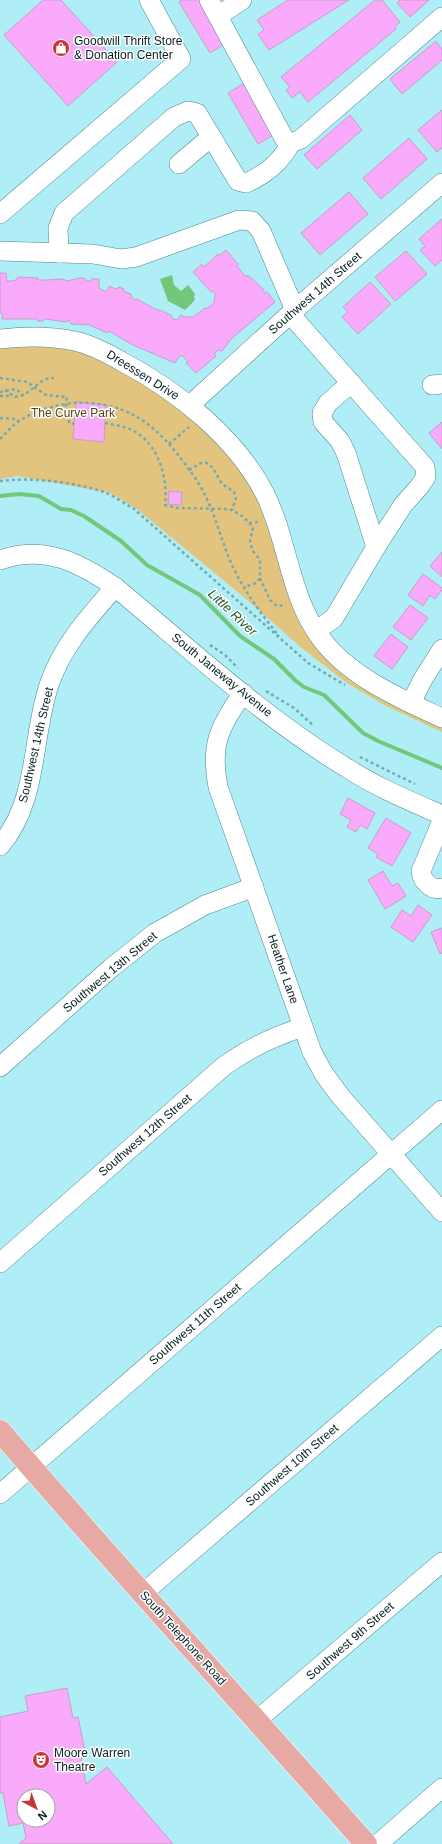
<svg xmlns="http://www.w3.org/2000/svg" width="442" height="1844" viewBox="0 0 442 1844" font-family="Arial,sans-serif">
<rect width="100%" height="100%" fill="#afeef6"/>
<!-- green -->
<polygon fill="#e2c47f" points="21,334 127,360 252,471 309,610 356,666 442,717 442,732 386,706 347,683 303,649 246,599 137,509 110,493 17,476 0,479 0,341"/>
<!-- water -->
<polygon fill="#72c77a" points="172,275 174,285 181,291 188,285 195,294 194,297 195,300 185,310 168,301 160,279"/>
<g fill="none" stroke-linecap="round" stroke-linejoin="round">
<!-- stream -->
<polyline stroke="#72c77a" stroke-width="4" points="0,496 19,494 39,496 61,509 71,510 84,516 121,541 147,565 200,595 240,636 274,659 296,681 304,687 324,695 363,733 378,741 442,768"/>
</g>
<!-- building -->
<g fill="#f9aafa" stroke="#c4a1c4" fill-rule="evenodd">
<polygon points="43,0 61,0 117,62 68,106 4,35"/>
<polygon points="182,0 203,0 228,42 210,53 179,2"/>
<polygon points="288,0 349,0 269,50 258,34 264,30 257,20"/>
<polygon points="375,0 382,0 400,22 395,27 396,29 308,102 300,92 292,98 286,90 290,87 281,77"/>
<polygon points="400,0 429,0 410,17 397,3"/>
<polygon points="436,41 442,49 442,60 402,94 390,79"/>
<polygon points="246,82 277,133 258,144 228,93"/>
<polygon points="442,110 442,148 437,152 418,130"/>
<polygon points="350,115 362,130 317,169 304,155"/>
<polygon points="409,138 427,159 381,199 363,178"/>
<polygon points="349,192 368,214 320,255 301,233"/>
<polygon points="442,219 442,260 435,266 420,250 425,246 419,239"/>
<polygon points="226,250 238,264 237,266 245,276 249,276 264,290 264,294 267,292 275,302 232,338 222,351 218,350 214,354 216,356 196,373 186,363 188,362 184,357 180,355 175,363 133,345 109,331 107,333 90,325 71,324 69,320 66,322 45,319 43,321 38,321 37,319 2,319 2,313 0,313 0,273 6,273 7,281 11,281 16,280 18,277 38,278 38,280 46,280 63,279 67,281 79,278 84,278 87,281 91,281 92,279 99,279 99,288 106,292 110,286 115,289 120,287 124,289 123,291 131,294 131,297 135,300 137,299 157,310 160,310 166,313 171,315 173,319 177,320 181,315 184,317 193,317 205,308 206,309 214,303 215,294 213,291 211,292 193,272 202,264 204,267 218,254 220,255"/>
<polygon points="406,251 427,274 395,301 375,277"/>
<polygon points="370,282 391,304 358,334 342,317 348,312 343,307"/>
<polygon points="76,402 106,405 104,442 73,439"/>
<polygon points="442,422 442,449 429,433"/>
<polygon points="169,491 182,492 181,505 168,504"/>
<polygon points="442,552 442,577 430,566"/>
<polygon points="423,574 442,588 442,590 435,599 430,595 423,606 408,595"/>
<polygon points="410,605 428,618 411,640 393,627"/>
<polygon points="391,634 408,647 392,669 374,656"/>
<polygon points="348,798 375,813 367,829 360,825 356,832 347,827 351,820 340,814"/>
<polygon points="386,818 411,833 392,866 376,857 378,854 368,848"/>
<polygon points="383,871 392,886 398,883 406,896 385,909 368,880"/>
<polygon points="418,905 432,915 413,942 391,927 402,910 411,916"/>
<polygon points="442,928 442,953 440,954 431,932"/>
<path d="M67 1688 73 1718 78 1717 85 1751 80 1752 86 1784 107 1767 173 1844H19L26 1838 23 1823 9 1826 3 1793H0V1717L28 1711 25 1696ZM24 1796H48V1820H24Z"/>
</g>
<g fill="none" stroke-linecap="round" stroke-linejoin="round">
<!-- minor casing -->
<g stroke="#4a878e" stroke-width="20">
<g id="minor">
<polyline points="209,0 285,140 291,143 301,139 442,17"/>
<polyline points="218,16 242,0"/>
<polyline points="179,164 211,137"/>
<polyline points="0,214 181,59 149,0"/>
<polyline points="0,251 93,254 121,259 136,257 239,220 252,221 261,231 295,310"/>
<path d="M59 253 58 228 64 213 174 117 188 111 197 113 238 181 246 183C266 174 280 163 291 143"/>
<polyline points="290,314 425,467 426,477 419,487 403,505 379,542 334,618 316,631"/>
<path d="M0 339C25 336 50 336 75 341 92 345 107 353 121 361 176 390 236 437 265 494 288 540 289 595 320 637 348 676 399 698 442 718"/>
<polyline points="351,383 328,403 322,413 323,422 340,441 346,453 376,547"/>
<polyline points="432,385 442,384"/>
<polyline points="190,405 290,314 442,183"/>
<path d="M0 560C44 544 80 563 115 587 190 649 263 717 347 768 376 787 410 801 442 815"/>
<path d="M243 693C219 727 210 745 218 787L312 1052 324 1074 341 1097 442 1212"/>
<polyline points="411,703 423,679 442,649"/>
<path d="M442 821 421 871C422 881 431 891 442 888"/>
<path d="M0 846C39 800 31 739 49 685 62 646 89 617 115 587"/>
<polyline points="0,1067 111,968 155,933 205,905 254,887"/>
<path d="M0 1263 224 1066C249 1048 275 1036 303 1027"/>
<polyline points="0,1494 442,1110"/>
<polyline points="142,1594 442,1336"/>
<polyline points="257,1720 442,1562"/>
<polyline points="378,1844 442,1788"/>
</g>
</g>
<!-- major casing -->
<g stroke="#fff" stroke-width="23">
<path id="major" d="M0 1431C120 1571 245 1706 366 1844"/>
</g>
<!-- path -->
<g stroke="#76a9af" stroke-width="2.5" stroke-dasharray="3 3" stroke-linecap="butt">
<polyline points="0,378 27,382 46,395 67,397 65,413 72,414 75,412"/>
<path d="M5 390 15 397C33 395 38 377 54 378"/>
<polyline points="0,392 16,389 23,395"/>
<polyline points="0,396 12,396"/>
<polyline points="69,414 69,423 74,424"/>
<polyline points="0,418 17,419 19,422"/>
<path d="M105 423C114 425 124 426 132 430 159 444 168 477 165 505L178 508 229 509C239 513 248 520 253 528L250 542 253 551 260 560V578L256 583 245 587"/>
<path d="M0 439C5 434 10 428 15 424 36 409 65 401 90 403 134 406 160 430 185 464 190 471 195 477 199 484 214 509 220 537 231 563 243 589 261 614 279 636"/>
<polyline points="169,444 189,427"/>
<polyline points="189,470 201,463 207,463 213,468 222,484 234,492 236,498 232,510"/>
<path d="M0 481C32 477 74 482 104 492 114 496 125 504 134 509L308 663 345 685"/>
<polyline points="249,523 259,522"/>
<polyline points="260,578 270,600 277,606 286,605"/>
<polyline points="210,645 225,655 238,668"/>
<polyline points="266,691 294,708 314,726"/>
<polyline points="360,757 415,784"/>
</g>
<!-- minor -->
<use href="#minor" stroke="#fff" stroke-width="19"/>
<!-- major -->
<use href="#major" stroke="#e6a9a3" stroke-width="22"/>
</g>
<!-- icons -->
<defs>
<g id="shop-disc" transform="scale(0.9)"><circle r="9.5" fill="#c53734" stroke="#fff"/><path d="M-5-2.5h2.3a2.7 3.5 0 0 1 5.4 0H5L5.5 6h-11ZM-1.5-2.5h3a1.5 2.3 0 0 0-3 0Z" fill="#fff"/></g>
<g id="theatre-disc" transform="scale(0.9)"><circle r="9.5" fill="#c53734" stroke="#fff"/><path d="M-5-5.5Q0-4 5-5.5V0Q5 5 0 6Q-5 5-5 0ZM-3.3-2.5H-1v1.5H-3.3ZM1-2.5H3.3v1.5H1ZM-2.8 1Q0 5.5 2.8 1Z" fill="#fff"/></g>
</defs>
<g fill-rule="evenodd">
<use href="#shop-disc" x="61" y="48"/>
<use href="#theatre-disc" x="41" y="1760"/>
</g>
<g text-anchor="middle" stroke-width="3" stroke-linejoin="round" paint-order="stroke">
<!-- poi labels -->
<g font-size="12" fill="#051e21" stroke="#fff" text-anchor="start">
<text x="74" y="45">Goodwill Thrift Store<tspan x="74" dy="14">&amp; Donation Center</tspan></text>
<text x="54" y="1757">Moore Warren<tspan x="54" dy="14">Theatre</tspan></text>
</g>
<!-- street labels -->
<g font-size="12" fill="#051e21" stroke="#fff">
<text transform="translate(315 293) rotate(-41)" y="4">Southwest 14th Street</text>
<text transform="translate(143 375) rotate(32)" y="4">Dreessen Drive</text>
<text transform="translate(222 675) rotate(39)" y="4">South Janeway Avenue</text>
<text transform="translate(36 745) rotate(-77)" y="4">Southwest 14th Street</text>
<text transform="translate(283 969) rotate(71)" y="4">Heather Lane</text>
<text transform="translate(110 972) rotate(-40)" y="4">Southwest 13th Street</text>
<text transform="translate(145 1135) rotate(-41)" y="4">Southwest 12th Street</text>
<text transform="translate(195 1324) rotate(-41)" y="4">Southwest 11th Street</text>
<text transform="translate(292 1465) rotate(-41)" y="4">Southwest 10th Street</text>
<text transform="translate(183 1638) rotate(48)" y="4">South Telephone Road</text>
<text transform="translate(350 1641) rotate(-41)" y="4">Southwest 9th Street</text>
</g>
<!-- park labels -->
<g font-size="12" fill="#564416" stroke="#fff">
<text x="73" y="417">The Curve Park</text>
</g>
<!-- water labels -->
<g font-size="13" font-style="italic" fill="#205b29" stroke="#fff">
<text transform="translate(233 612) rotate(43)" y="5">Little River</text>
</g>
</g>
<!-- north arrow -->
<g transform="translate(36 1808) rotate(139)"><circle r="19" fill="#ffffff" stroke="#9ba5a6"/>
<path d="M0-3L7 15L0 10L-7 15Z" fill="#c53734"/>
<text y="-6" font-size="11" font-weight="bold" text-anchor="middle" fill="#051e21">N</text>
</g>
</svg>
